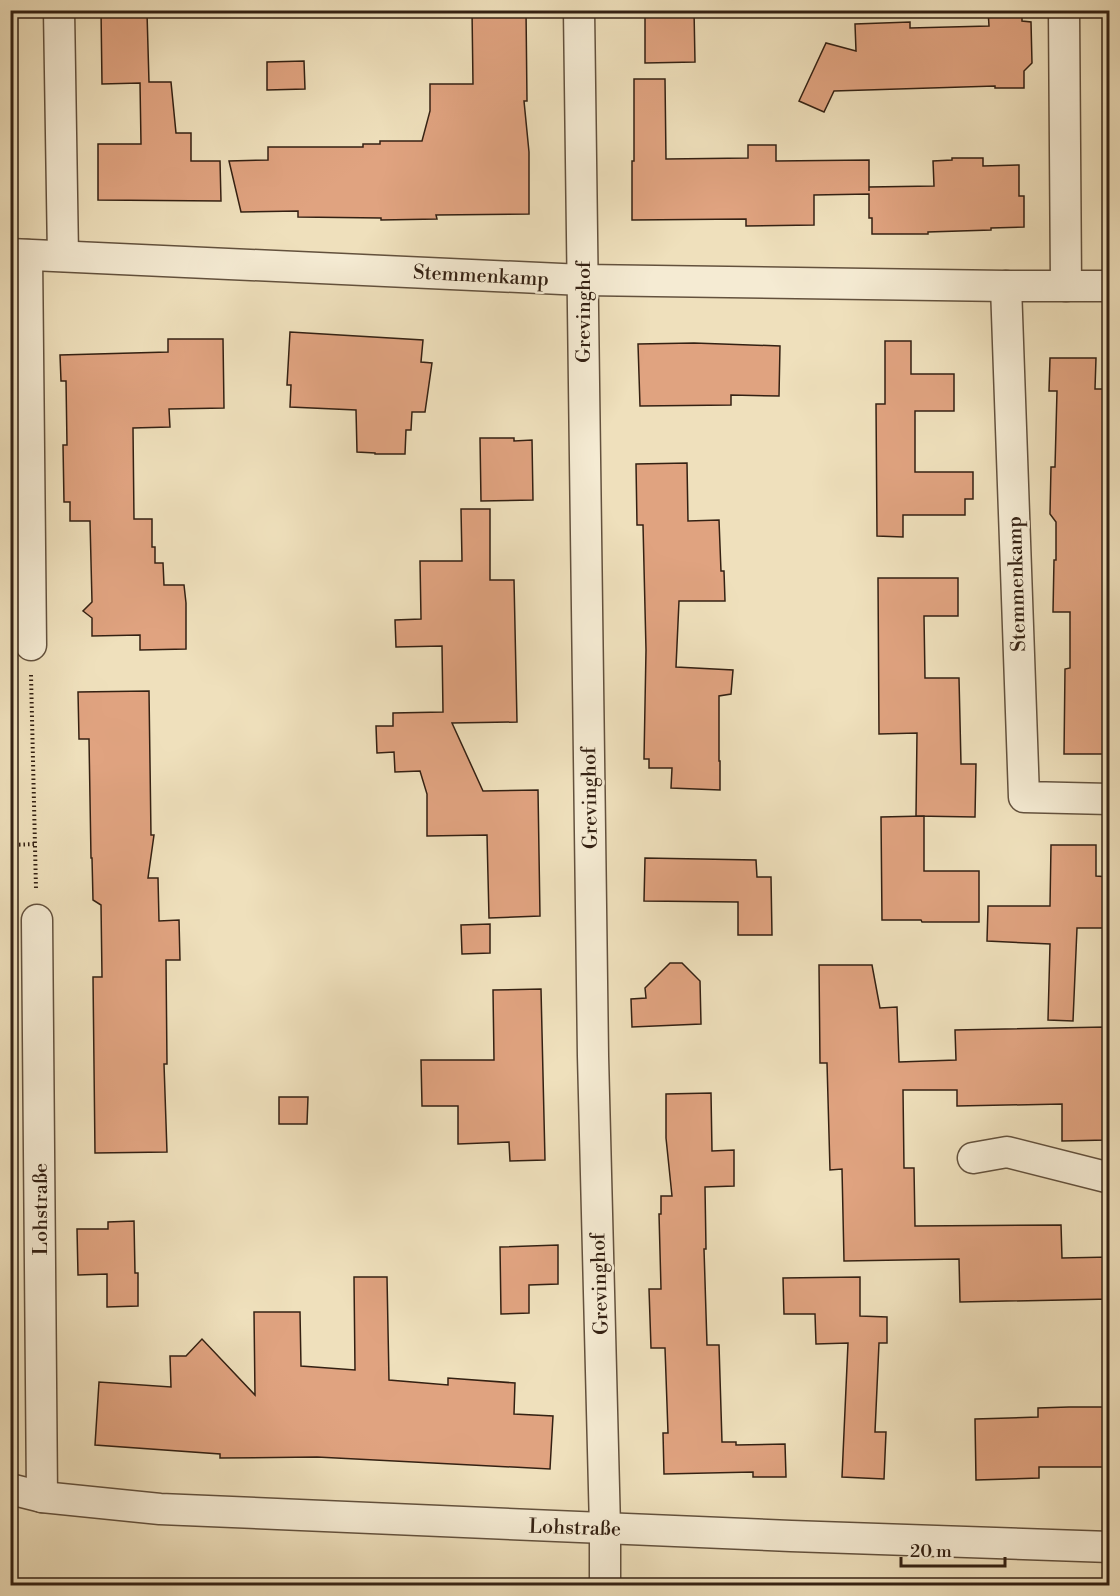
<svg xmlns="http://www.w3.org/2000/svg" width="1120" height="1596" viewBox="0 0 1120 1596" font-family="'Libre Bodoni',serif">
<rect width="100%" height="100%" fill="#efe0bc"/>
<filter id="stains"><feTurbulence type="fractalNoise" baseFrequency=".00333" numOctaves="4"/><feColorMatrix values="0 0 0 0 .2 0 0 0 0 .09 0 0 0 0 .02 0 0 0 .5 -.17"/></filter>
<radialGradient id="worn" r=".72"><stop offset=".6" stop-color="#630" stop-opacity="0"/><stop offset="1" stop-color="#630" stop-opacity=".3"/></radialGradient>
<!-- building -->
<g fill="#e0a380" stroke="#342113" stroke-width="1.5">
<polygon points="101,10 141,10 141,14 147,13 149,82 171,82 176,133 191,133 191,161 220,161 221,201 98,200 98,144 141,144 140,83 102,84"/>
<polygon points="472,10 526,10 527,101 524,101 529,152 529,214 436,215 437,219 381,220 381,218 298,217 298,211 241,212 229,161 268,160 268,147 363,147 363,144 380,144 380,141 422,141 430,111 430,84 473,84"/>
<polygon points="645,10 694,10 695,62 645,63"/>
<polygon points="988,10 1022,10 1022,21 1031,22 1032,63 1024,71 1024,88 995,88 995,86 834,91 824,112 799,101 826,43 856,51 855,24 910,22 910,28 989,26"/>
<polygon points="304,61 305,89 267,90 267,62"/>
<polygon points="634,79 665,79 666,159 748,158 748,145 776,145 776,161 869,160 869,191 869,187 934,186 933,161 952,160 952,158 983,158 983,166 1019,165 1019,196 1024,196 1024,227 991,228 991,230 928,232 928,234 872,234 872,218 869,218 869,194 814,195 814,225 746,226 746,219 632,220 632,161 634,161"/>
<polygon points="290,332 423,340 421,362 432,363 425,412 412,412 411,430 406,430 405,454 375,454 375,453 357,452 356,410 290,407 291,385 287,385"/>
<polygon points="168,339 223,339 224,408 169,409 170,427 133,428 134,519 152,519 152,547 155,547 155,563 163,563 164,585 184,585 186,603 186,649 140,650 140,635 92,636 92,618 83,611 92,602 90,521 70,521 70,502 64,502 63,445 67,445 66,381 61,381 60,355 168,352"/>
<polygon points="885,341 911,341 911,374 954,374 954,411 915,411 915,472 973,472 973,499 965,499 965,515 903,515 903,537 877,536 876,404 885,404"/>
<polygon points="694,343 780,346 779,396 731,395 731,405 640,406 638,344"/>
<polygon points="1050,358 1096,358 1095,389 1110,389 1110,653 1108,653 1108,726 1110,726 1110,754 1064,754 1065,669 1070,668 1070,612 1053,612 1054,560 1056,560 1056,522 1050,514 1051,467 1055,467 1057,391 1049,391"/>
<polygon points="480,438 514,438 514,441 532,440 533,500 481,501"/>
<polygon points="687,463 688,521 719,520 721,571 724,571 725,601 679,601 676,667 733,670 731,694 719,696 719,761 720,761 720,790 671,788 672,768 649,768 649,759 644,759 646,650 643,525 637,525 636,464"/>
<polygon points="461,509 490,509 490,580 514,580 517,722 452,723 483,791 538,790 540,916 489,918 487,835 427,836 427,794 420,771 395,772 394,752 377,753 376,726 393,726 393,713 443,712 442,646 396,647 395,620 421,619 420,561 462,561"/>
<polygon points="878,578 958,578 958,616 924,616 925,678 959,678 961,764 976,764 975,817 916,816 917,733 879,734"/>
<polygon points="149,691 151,835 154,835 148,878 158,878 159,921 179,920 180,960 166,960 167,1064 164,1064 167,1152 95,1153 93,977 102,977 101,905 93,900 92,858 91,858 89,739 79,739 78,692"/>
<polygon points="924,816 924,871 979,871 979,922 922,922 921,920 882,920 881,817"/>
<polygon points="1051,845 1096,845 1096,876 1110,877 1110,928 1077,928 1073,1021 1048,1020 1050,944 987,941 988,906 1050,906"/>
<polygon points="645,858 756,860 757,877 771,877 772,935 738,935 738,902 644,901"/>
<polygon points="490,924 490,953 462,954 461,925"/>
<polygon points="670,963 682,963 700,981 701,1024 632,1027 631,999 646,998 645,988"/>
<polygon points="819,965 872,965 880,1008 897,1007 899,1062 956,1060 955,1030 1105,1027 1105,1037 1110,1037 1110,1091 1105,1091 1106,1140 1062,1141 1062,1104 957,1106 957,1090 903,1090 904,1168 914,1168 915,1226 1061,1225 1062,1258 1110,1257 1110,1299 960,1302 959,1259 844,1261 842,1169 830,1170 827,1063 820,1063"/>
<polygon points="541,989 545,1160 510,1161 509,1142 458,1144 458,1106 422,1106 421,1060 494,1060 493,990"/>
<polygon points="711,1093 712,1151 734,1150 734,1186 705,1187 706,1249 704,1249 707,1345 719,1345 722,1442 736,1442 736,1445 785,1444 786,1477 753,1477 753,1472 664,1474 663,1433 668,1433 665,1348 651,1348 649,1289 661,1289 659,1214 661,1214 661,1196 672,1196 666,1138 666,1094"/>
<polygon points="279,1097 308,1097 307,1124 279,1124"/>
<polygon points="134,1221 135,1273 138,1273 138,1306 107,1307 107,1274 78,1275 77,1229 108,1229 108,1222"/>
<polygon points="558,1245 558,1284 529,1285 529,1313 501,1314 500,1247"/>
<polygon points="354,1277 387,1277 389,1380 448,1385 448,1378 515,1383 514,1414 553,1416 550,1469 317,1457 220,1458 220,1454 95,1445 99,1382 171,1387 170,1356 186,1356 202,1339 255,1395 254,1312 300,1312 301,1366 355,1370"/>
<polygon points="860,1277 860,1316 887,1317 887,1343 879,1343 875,1432 886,1432 884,1479 842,1477 848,1343 816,1344 815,1314 784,1314 783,1278"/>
<polygon points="1069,1407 1110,1407 1110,1467 1039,1467 1039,1478 976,1480 975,1419 1038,1417 1038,1408"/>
</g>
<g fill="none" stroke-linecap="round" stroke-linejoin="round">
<!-- minor casing -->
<g stroke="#63513d" stroke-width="33">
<g id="minor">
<polyline points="59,10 63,256"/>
<polyline points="579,10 593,1056 605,1528 605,1586"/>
<polyline points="1064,10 1066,286"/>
<polyline points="10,254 583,280 1006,286 1110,286"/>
<polyline points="27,255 31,645"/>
<polyline points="1006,286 1024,797 1110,799"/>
<polyline points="37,920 42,1497"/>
<polyline points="973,1158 1007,1152 1110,1178"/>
<polyline points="10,1489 42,1497 160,1509 791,1536 1110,1547"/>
</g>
</g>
<!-- path -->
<g stroke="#342113" stroke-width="4" stroke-dasharray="1.5 3" stroke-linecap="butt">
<polyline points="31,675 36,889"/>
<polyline points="10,845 35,844"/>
</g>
<!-- minor -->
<use href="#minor" stroke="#f5ebd3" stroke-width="30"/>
</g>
<g text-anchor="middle" stroke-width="5" stroke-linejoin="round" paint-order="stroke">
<!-- street labels -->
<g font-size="20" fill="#342113" stroke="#f5ebd3">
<text transform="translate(481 275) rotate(3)" y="7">Stemmenkamp</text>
<text transform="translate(583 312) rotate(-90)" y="7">Grevinghof</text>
<text transform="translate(1016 584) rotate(-92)" y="7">Stemmenkamp</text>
<text transform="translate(589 798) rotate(-91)" y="7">Grevinghof</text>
<text transform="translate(40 1209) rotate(-90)" y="7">Lohstraße</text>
<text transform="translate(599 1284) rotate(-92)" y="7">Grevinghof</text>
<text transform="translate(575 1527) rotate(2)" y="7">Lohstraße</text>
</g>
</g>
<!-- margin -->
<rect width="1120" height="1596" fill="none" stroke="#efe0bc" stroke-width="36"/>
<rect x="12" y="12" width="1096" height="1572" fill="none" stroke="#342113" stroke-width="3"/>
<rect x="18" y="18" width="1084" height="1560" fill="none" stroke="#342113" stroke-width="1.5"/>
<!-- scale -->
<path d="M901 1557v9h104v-9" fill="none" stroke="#342113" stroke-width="3"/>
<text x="910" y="1557" font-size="18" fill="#342113" stroke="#f5ebd3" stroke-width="4.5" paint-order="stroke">20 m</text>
<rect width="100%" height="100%" filter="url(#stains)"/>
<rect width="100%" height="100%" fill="url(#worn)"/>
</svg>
